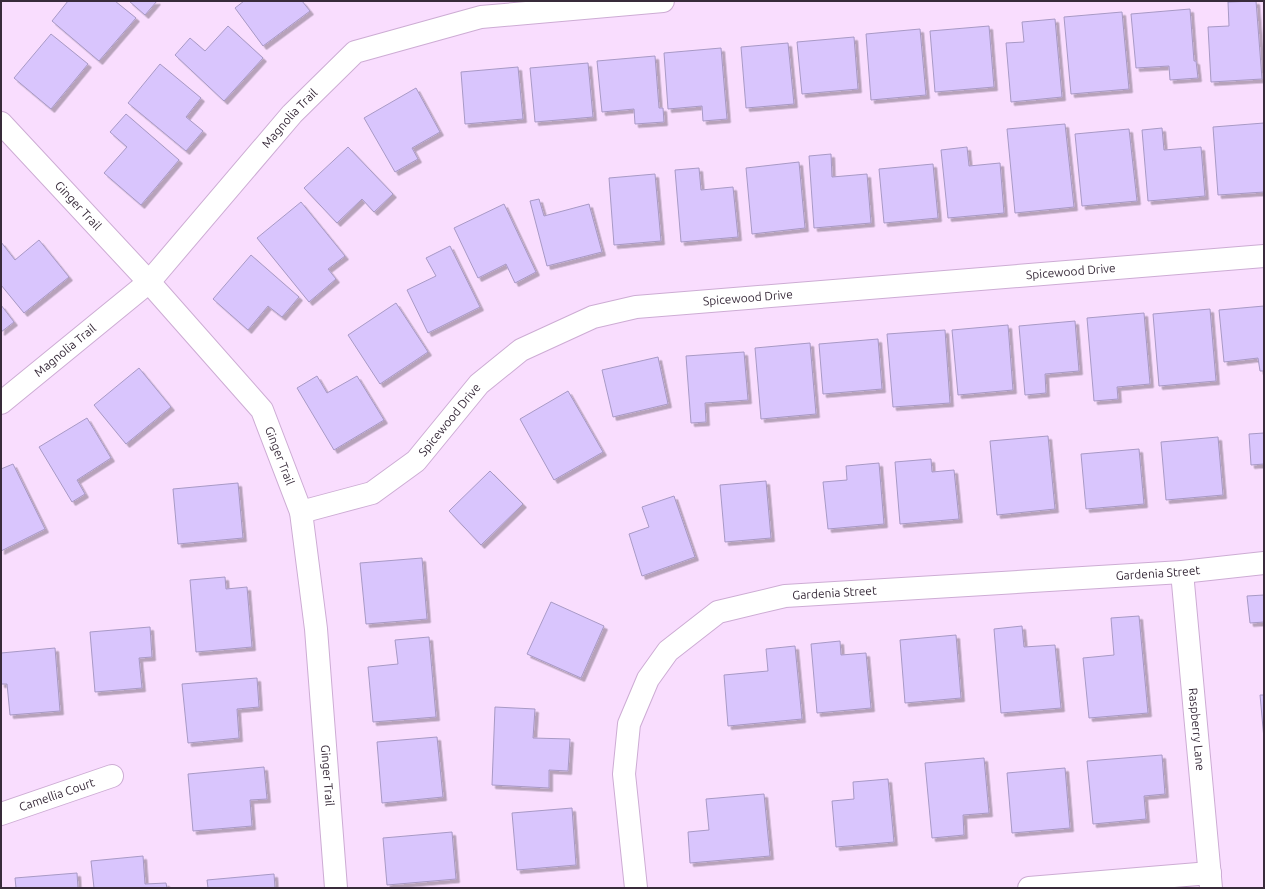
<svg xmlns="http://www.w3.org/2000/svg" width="1265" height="889" viewBox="0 0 1265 889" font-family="Ubuntu,sans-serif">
<defs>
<filter id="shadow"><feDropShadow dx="3.5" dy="3.5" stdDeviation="0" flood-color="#0004"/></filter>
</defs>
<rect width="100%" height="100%" fill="#f9ddfe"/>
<!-- building -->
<g fill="#d9c5fd" stroke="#a899c5" filter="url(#shadow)">
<polygon points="68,1 115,1 136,18 99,61 52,21"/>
<polygon points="129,1 157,1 145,15"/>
<polygon points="244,1 302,1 310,11 263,46 235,8"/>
<polygon points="1256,1 1262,79 1211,82 1208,27 1229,26 1228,2"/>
<polygon points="1190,9 1194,61 1196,61 1198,78 1170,80 1169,66 1136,68 1131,14"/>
<polygon points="1122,12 1129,89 1071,94 1064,17"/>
<polygon points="1055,19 1062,97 1011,102 1006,43 1024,42 1022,22"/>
<polygon points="228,26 263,58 224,101 175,55 190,38 205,51"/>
<polygon points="989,26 994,87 935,92 930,31"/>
<polygon points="920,29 926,95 871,100 866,34"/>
<polygon points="51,34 88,64 51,109 14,78"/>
<polygon points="854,37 858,89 802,94 797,42"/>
<polygon points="788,43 794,104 746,108 741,47"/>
<polygon points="721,48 727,119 703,121 702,106 668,109 664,53"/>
<polygon points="655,56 659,108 663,108 664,122 635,124 634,109 602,112 597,61"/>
<polygon points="588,63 593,117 535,122 530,68"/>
<polygon points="160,64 201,98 186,117 203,131 186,151 128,103"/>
<polygon points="518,67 523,119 465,124 461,72"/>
<polygon points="416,88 440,132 412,148 418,159 395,172 364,118"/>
<polygon points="126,114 179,160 141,205 104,173 127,147 110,132"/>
<polygon points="1264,123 1264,192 1218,195 1213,127"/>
<polygon points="1065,124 1074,207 1015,213 1007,129"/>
<polygon points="1162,128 1164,150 1201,147 1205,196 1148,201 1142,130"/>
<polygon points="1129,129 1137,201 1082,206 1075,134"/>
<polygon points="348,147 393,194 374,212 362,199 337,223 304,188"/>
<polygon points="967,147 969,166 1000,163 1004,213 948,218 941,150"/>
<polygon points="831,154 832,177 867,174 871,223 814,228 809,156"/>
<polygon points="799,162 805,228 752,234 746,168"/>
<polygon points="933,164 938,218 884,223 879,169"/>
<polygon points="699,168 701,190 733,187 738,237 681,242 675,170"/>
<polygon points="655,174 661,241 614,245 609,178"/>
<polygon points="539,199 544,216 589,204 602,252 547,266 530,201"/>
<polygon points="301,202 345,256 328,269 336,279 309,302 257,238"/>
<polygon points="504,204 536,272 515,283 506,264 478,278 454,228"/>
<polygon points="39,240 69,277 24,313 1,285 1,242 15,260"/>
<polygon points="450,246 480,307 428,333 407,290 436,276 426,258"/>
<polygon points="251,255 299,297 282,317 268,306 248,330 213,299"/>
<polygon points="396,303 428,352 380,384 348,335"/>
<polygon points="1,305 14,322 1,332"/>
<polygon points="1264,306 1264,371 1260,371 1258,358 1224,362 1219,310"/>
<polygon points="1210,309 1216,381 1159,386 1153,314"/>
<polygon points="1144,313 1150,384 1117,387 1118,399 1094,401 1087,318"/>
<polygon points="1075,321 1079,371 1045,374 1046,393 1025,395 1019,326"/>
<polygon points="1008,325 1013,390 958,395 952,330"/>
<polygon points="945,330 950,403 893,407 887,334"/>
<polygon points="878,339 882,389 823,394 819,344"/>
<polygon points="810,343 816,414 761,419 755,348"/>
<polygon points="744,352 748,400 705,403 706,422 691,423 686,356"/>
<polygon points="658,357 668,404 613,417 602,370"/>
<polygon points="139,368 171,407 126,444 94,405"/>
<polygon points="317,376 327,393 357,376 384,420 334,450 297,388"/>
<polygon points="568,391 603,452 554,480 520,419"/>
<polygon points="87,418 111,458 77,480 85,494 72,502 39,447"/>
<polygon points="1264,433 1264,464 1251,465 1249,434"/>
<polygon points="1048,436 1055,509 997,515 990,441"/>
<polygon points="1218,437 1223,495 1166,500 1161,442"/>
<polygon points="1139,449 1144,504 1086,509 1081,454"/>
<polygon points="931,459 932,472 954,470 959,519 900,524 895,462"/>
<polygon points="879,463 884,524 828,529 823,482 847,480 846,466"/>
<polygon points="13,464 45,529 1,551 1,469"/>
<polygon points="490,471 523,504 481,545 449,511"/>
<polygon points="766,481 771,538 725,542 720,485"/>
<polygon points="238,483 243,538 178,544 173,489"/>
<polygon points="674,496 695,557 642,576 629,534 649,527 642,507"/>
<polygon points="422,558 427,619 366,624 360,563"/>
<polygon points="225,577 226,589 247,587 252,647 196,652 190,580"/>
<polygon points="1264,595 1264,622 1250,623 1247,596"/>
<polygon points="551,602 604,626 581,678 527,654"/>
<polygon points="1139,616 1148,713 1089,718 1083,658 1114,655 1111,618"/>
<polygon points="1022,626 1024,647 1055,645 1061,708 1001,713 994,629"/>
<polygon points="150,627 152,657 139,658 142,688 95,692 90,632"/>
<polygon points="956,635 961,698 905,703 900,640"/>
<polygon points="429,637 436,717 373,722 368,667 398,664 395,640"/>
<polygon points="840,641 841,655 866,653 871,708 817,713 811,644"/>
<polygon points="795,646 802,719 728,726 724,675 768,671 766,649"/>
<polygon points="55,648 60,711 10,715 7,684 1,684 1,653"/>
<polygon points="257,678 259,707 237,709 239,738 188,743 182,684"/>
<polygon points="1260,695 1264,695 1264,739"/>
<polygon points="495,707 535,709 533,738 570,739 568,771 549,770 549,788 492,785"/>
<polygon points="437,737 443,797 382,803 377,742"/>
<polygon points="1162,755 1165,794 1144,796 1146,819 1093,824 1087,761"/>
<polygon points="984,758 989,813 963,815 964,835 932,838 925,763"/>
<polygon points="264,767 267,799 250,800 252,826 193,831 188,774"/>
<polygon points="1065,768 1070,828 1012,833 1007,773"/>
<polygon points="888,779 894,842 836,847 832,801 854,799 853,782"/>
<polygon points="764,794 770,856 690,863 688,832 709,830 706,799"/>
<polygon points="572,808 576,865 517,870 512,813"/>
<polygon points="452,832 456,879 387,885 383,838"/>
<polygon points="143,856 145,884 166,883 167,888 94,888 91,861"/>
<polygon points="77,873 78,888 16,888 15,878"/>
<polygon points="274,874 275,888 208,888 207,880"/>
</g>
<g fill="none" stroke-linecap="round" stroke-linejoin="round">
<!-- minor casing -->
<g stroke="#cdacd4" stroke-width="24">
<g id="minor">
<path id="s1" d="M1 123 149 282 262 410 301 512 316 629 336 888"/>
<path id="s2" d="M1 403 149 282 292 114 355 52 481 17 663 1"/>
<path id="s3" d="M301 512 372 493 416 461 479 384 521 350 593 317 636 307 1264 256"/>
<path id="s4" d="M1182 572 1211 888"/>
<path id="s5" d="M1 814 112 776"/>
<path id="s6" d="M636 888 624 774 629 724 648 679 668 651 718 612 785 596 1182 572 1264 563"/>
<polyline points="1029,888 1210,873"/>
</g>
</g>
<!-- minor -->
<use href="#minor" stroke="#fff" stroke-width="22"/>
</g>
<g text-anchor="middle" stroke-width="3" stroke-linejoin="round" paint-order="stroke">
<!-- street labels -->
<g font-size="12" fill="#382b3a" stroke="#fff">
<text dy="4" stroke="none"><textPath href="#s2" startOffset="407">Magnolia Trail</textPath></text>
<text dy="4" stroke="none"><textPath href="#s1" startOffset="113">Ginger Trail</textPath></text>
<text dy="4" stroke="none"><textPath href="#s3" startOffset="841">Spicewood Drive</textPath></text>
<text dy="4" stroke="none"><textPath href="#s3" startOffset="517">Spicewood Drive</textPath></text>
<text dy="4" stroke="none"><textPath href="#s2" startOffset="83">Magnolia Trail</textPath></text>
<text dy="4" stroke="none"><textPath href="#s3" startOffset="181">Spicewood Drive</textPath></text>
<text dy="4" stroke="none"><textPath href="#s1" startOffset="437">Ginger Trail</textPath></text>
<text dy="4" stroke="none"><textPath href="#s6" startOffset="754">Gardenia Street</textPath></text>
<text dy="4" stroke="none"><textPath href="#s6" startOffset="430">Gardenia Street</textPath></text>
<text dy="4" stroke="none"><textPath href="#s4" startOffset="158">Raspberry Lane</textPath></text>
<text dy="4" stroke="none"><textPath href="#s1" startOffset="762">Ginger Trail</textPath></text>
<text dy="4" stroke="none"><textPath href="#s5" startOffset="59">Camellia Court</textPath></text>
</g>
</g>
<!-- border -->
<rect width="1265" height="889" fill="none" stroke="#382b3a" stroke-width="4"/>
</svg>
